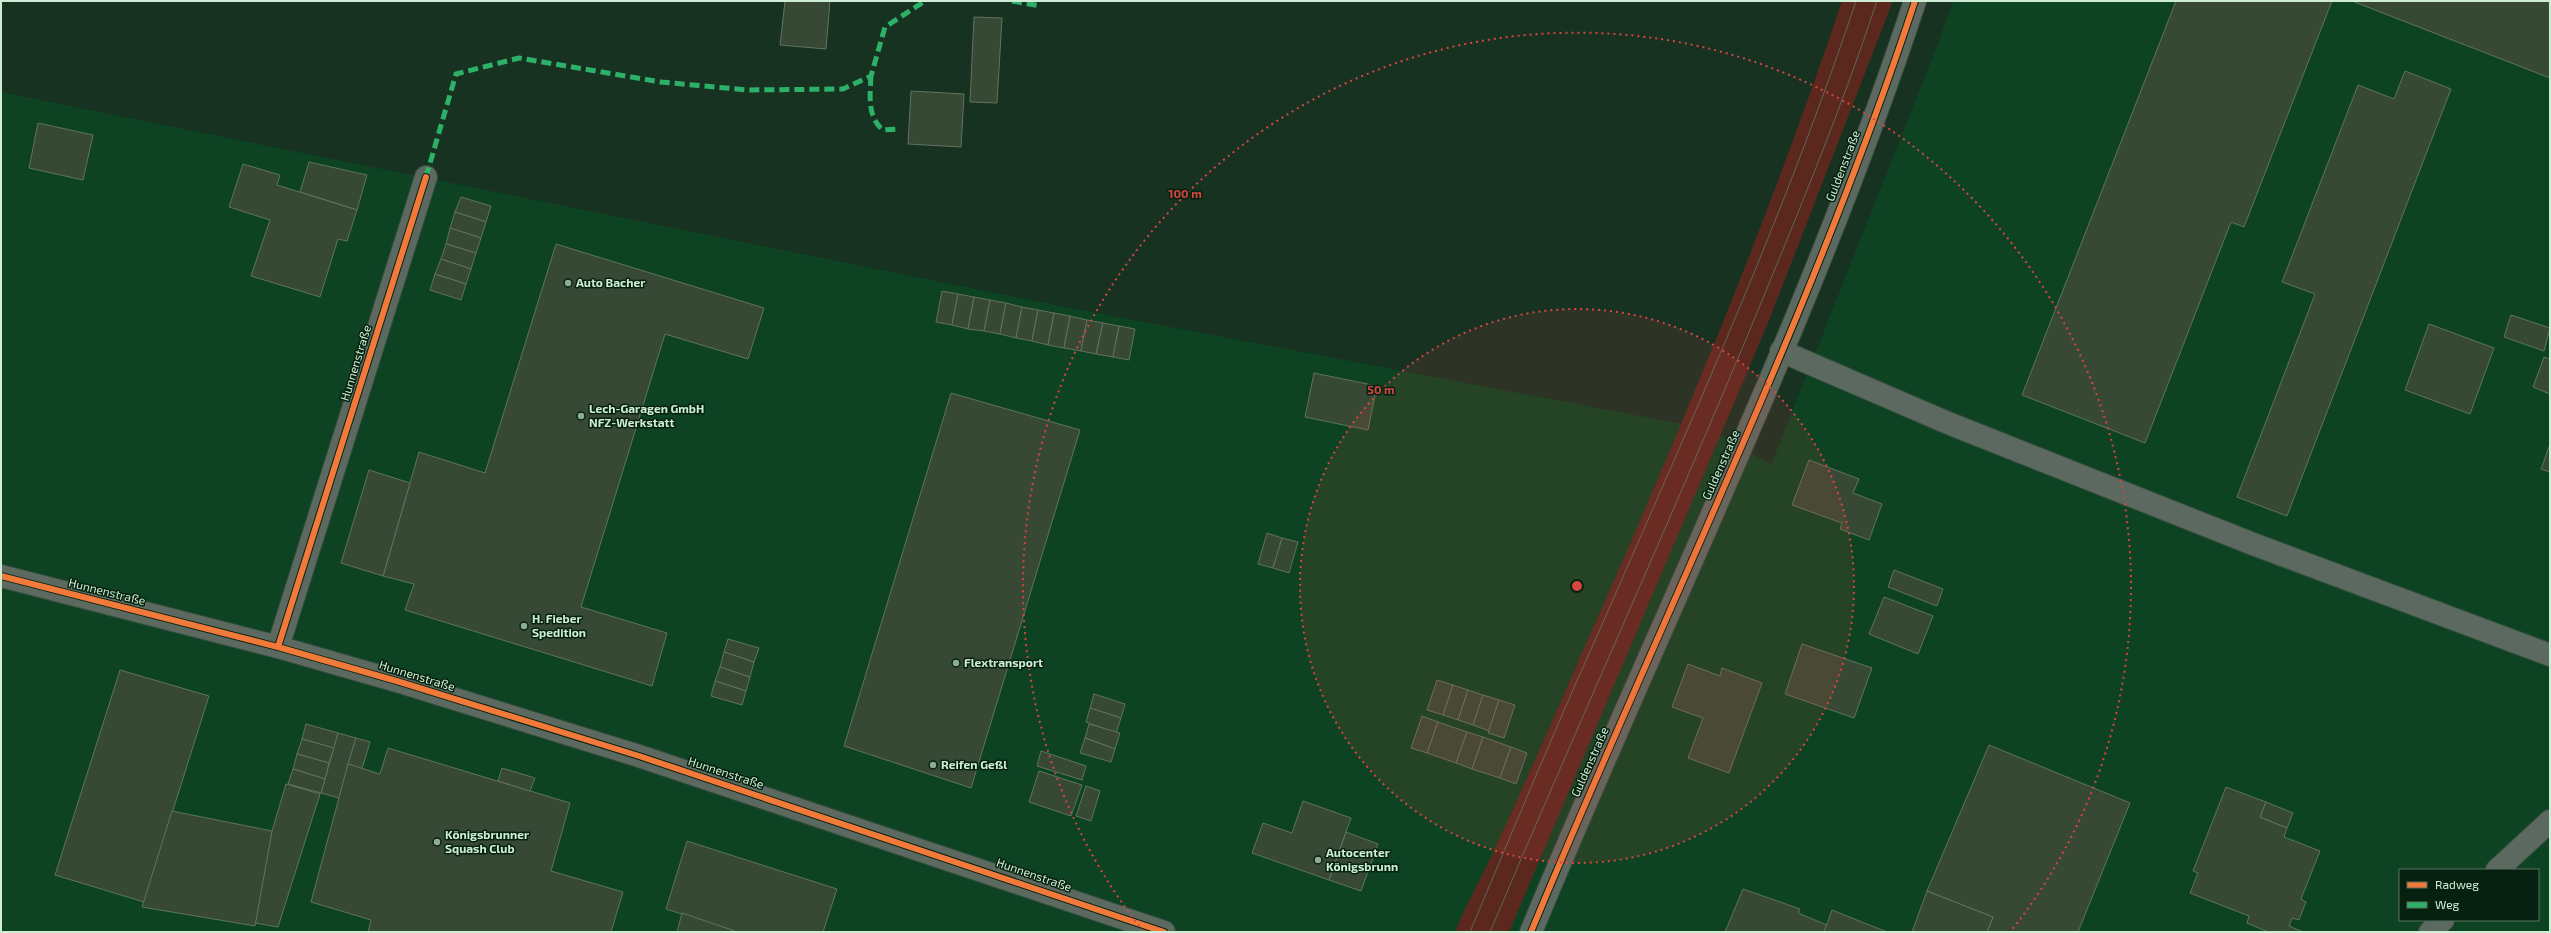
<svg xmlns="http://www.w3.org/2000/svg" width="2551" height="933" viewBox="0 0 2551 933" font-family="'Exo 2',sans-serif">
<rect width="100%" height="100%" fill="#173221"/>
<!-- built -->
<path fill="#0d4322" fill-rule="evenodd" d="M1953 1H2550V932H1V92L1060 306 1682 424 1719 435 1771 465 1937 46ZM2400 870H2538V920H2400Z"/>
<!-- green -->
<path fill="#5c281e" d="M1842 1H1893L1768 323 1509 932H1455C1465 907 1478 884 1490 859 1521 793 1550 726 1579 660 1675 444 1767 225 1842 1Z"/>
<!-- building -->
<g fill="#374935" stroke="#60735e">
<polygon points="785,1 830,1 826,49 780,45"/>
<polygon points="2176,1 2332,1 2244,227 2231,222 2145,443 2022,395"/>
<polygon points="2352,1 2550,1 2550,78"/>
<polygon points="974,17 1002,18 997,103 970,102"/>
<polygon points="2405,71 2451,89 2287,516 2237,497 2315,294 2282,282 2358,85 2394,99"/>
<polygon points="911,91 964,94 961,147 908,144"/>
<polygon points="38,123 93,135 83,180 29,168"/>
<polygon points="309,162 367,175 357,210 300,192"/>
<polygon points="243,164 280,175 277,185 357,210 347,241 338,239 320,297 251,276 270,220 229,207"/>
<polygon points="461,197 491,206 486,222 455,212"/>
<polygon points="455,212 486,222 481,238 450,228"/>
<polygon points="450,228 481,238 476,253 446,244"/>
<polygon points="446,244 476,253 471,269 441,259"/>
<polygon points="556,244 764,308 748,359 665,334 581,607 667,633 652,686 405,610 414,584 383,576 419,452 485,473"/>
<polygon points="441,259 471,269 466,284 435,274"/>
<polygon points="435,274 466,284 461,300 430,290"/>
<polygon points="942,291 958,294 952,325 936,322"/>
<polygon points="958,294 974,297 968,329 952,325"/>
<polygon points="974,297 990,300 984,331 968,329"/>
<polygon points="990,300 1006,303 1000,334 984,331"/>
<polygon points="1006,303 1022,307 1016,338 1000,334"/>
<polygon points="1022,307 1038,310 1032,341 1016,338"/>
<polygon points="1038,310 1054,313 1048,345 1032,341"/>
<polygon points="1054,313 1070,316 1064,348 1048,345"/>
<polygon points="2511,315 2550,328 2544,351 2504,337"/>
<polygon points="1070,316 1087,320 1081,351 1064,348"/>
<polygon points="1087,320 1103,323 1096,354 1081,351"/>
<polygon points="1103,323 1119,326 1113,357 1096,354"/>
<polygon points="2429,324 2494,348 2470,414 2405,390"/>
<polygon points="1119,326 1135,329 1129,360 1113,357"/>
<polygon points="2544,357 2550,359 2550,394 2533,387"/>
<polygon points="1314,373 1377,386 1368,430 1305,417"/>
<polygon points="951,393 1080,430 971,788 844,746"/>
<polygon points="2550,444 2550,472 2541,469"/>
<polygon points="1809,460 1859,479 1853,493 1882,504 1869,540 1840,529 1842,523 1792,505"/>
<polygon points="369,470 410,483 383,576 341,563"/>
<polygon points="1267,533 1282,538 1273,568 1258,564"/>
<polygon points="1282,538 1298,542 1289,573 1273,568"/>
<polygon points="1894,570 1943,589 1937,606 1888,587"/>
<polygon points="1884,597 1933,616 1918,654 1869,634"/>
<polygon points="728,639 759,648 754,662 724,652"/>
<polygon points="1802,644 1872,668 1854,718 1785,694"/>
<polygon points="724,652 754,662 750,677 720,667"/>
<polygon points="1688,664 1720,676 1722,668 1762,683 1729,773 1688,758 1703,718 1672,707"/>
<polygon points="720,667 750,677 746,691 715,681"/>
<polygon points="120,670 209,696 144,902 55,875"/>
<polygon points="1437,680 1453,685 1443,715 1427,710"/>
<polygon points="715,681 746,691 742,705 711,696"/>
<polygon points="1453,685 1468,690 1458,720 1443,715"/>
<polygon points="1468,690 1483,695 1473,725 1458,720"/>
<polygon points="1094,694 1125,704 1121,718 1090,708"/>
<polygon points="1483,695 1499,700 1489,731 1473,725"/>
<polygon points="1499,700 1515,705 1504,738 1488,733"/>
<polygon points="1090,708 1121,718 1116,733 1086,722"/>
<polygon points="1422,716 1438,722 1427,753 1411,748"/>
<polygon points="1438,722 1467,732 1456,763 1427,753"/>
<polygon points="306,724 338,733 334,748 302,739"/>
<polygon points="1089,724 1120,733 1115,749 1085,738"/>
<polygon points="1467,732 1483,737 1472,769 1456,763"/>
<polygon points="338,733 356,738 339,798 321,793"/>
<polygon points="1483,737 1511,747 1500,778 1472,769"/>
<polygon points="356,738 370,742 362,769 348,764"/>
<polygon points="1085,738 1115,749 1111,762 1080,753"/>
<polygon points="302,739 334,748 329,763 297,754"/>
<polygon points="1989,745 2130,803 2078,932 1987,932 1993,917 1927,891"/>
<polygon points="1511,747 1527,753 1516,784 1500,778"/>
<polygon points="388,748 570,803 551,871 623,892 611,932 368,932 371,920 311,902 348,764 380,774"/>
<polygon points="1041,751 1086,766 1082,780 1037,766"/>
<polygon points="297,754 329,763 325,779 293,769"/>
<polygon points="502,768 535,778 530,791 498,781"/>
<polygon points="293,769 325,779 321,793 288,784"/>
<polygon points="1039,771 1082,785 1071,816 1029,802"/>
<polygon points="286,784 320,794 278,927 255,923 272,831"/>
<polygon points="1086,786 1100,791 1091,821 1076,816"/>
<polygon points="2226,787 2266,802 2260,817 2287,828 2284,837 2320,851 2301,899 2306,902 2299,920 2292,918 2289,926 2303,932 2268,932 2247,923 2249,916 2190,893 2198,873 2193,871"/>
<polygon points="1303,801 1351,818 1329,880 1252,853 1263,823 1292,833"/>
<polygon points="2266,802 2293,813 2287,828 2260,817"/>
<polygon points="172,811 272,831 255,926 142,907"/>
<polygon points="1346,832 1378,844 1361,891 1329,880"/>
<polygon points="687,841 837,889 823,932 737,932 666,909"/>
<polygon points="1743,889 1800,909 1798,913 1827,925 1824,932 1725,932"/>
<polygon points="1927,891 1993,917 1987,932 1912,932"/>
<polygon points="1832,910 1887,932 1824,932"/>
<polygon points="682,913 732,930 731,932 677,932"/>
</g>
<g fill="none" stroke-linecap="round" stroke-linejoin="round">
<!-- minor casing -->
<g stroke="#374e3e" stroke-width="24">
<g id="minor">
<polyline points="1781,351 1948,423 2253,544 2550,655"/>
<polyline points="1,576 278,647 400,682 639,756 1164,932"/>
<polyline points="278,647 426,177"/>
<polyline points="2497,870 2550,821"/>
<path d="M1531 932C1659 622 1810 320 1915 1"/>
<polyline points="2430,932 2443,920"/>
</g>
</g>
<!-- minor -->
<use href="#minor" stroke="#5c6960" stroke-width="22"/>
<!-- tram -->
<g stroke="#58695d" stroke-width="1">
<path d="M1470 932C1515 825 1560 717 1608 611 1696 410 1787 209 1856 1"/>
<path d="M1490 932C1575 731 1665 533 1749 332 1794 223 1840 113 1877 1"/>
</g>
<!-- quiet -->
<g stroke="#2db169" stroke-width="5" stroke-dasharray="10 5" stroke-linecap="butt">
<polyline points="1012,1 1041,6"/>
<path d="M871 76C870 95 867 117 883 130L899 129"/>
<polyline points="426,177 456,74 519,58 661,82 747,90 843,89 871,76 885,27 925,1"/>
</g>
<!-- cycleway casing -->
<g stroke="#06210f" stroke-width="8">
<g id="cycleway">
<polyline points="1,576 278,647 400,682 639,756 1164,932"/>
<polyline points="278,647 426,177"/>
<path d="M1531 932C1659 622 1810 320 1915 1"/>
</g>
</g>
<!-- cycleway -->
<use href="#cycleway" stroke="#f17a3a" stroke-width="6"/>
</g>
<!-- distance rings -->
<circle cx="1577" cy="586" r="277" fill="#d54642" fill-opacity=".12"/>
<g fill="none" stroke="#d54642" stroke-width="2" stroke-dasharray="2 4">
<circle cx="1577" cy="586" r="277"/>
<path d="M1143 931A554 554 0 1 1 2011 931"/>
</g>
<!-- markers -->
<g fill="#8dac95" stroke="#06210f" stroke-width="1.5">
<circle cx="568" cy="283" r="4"/>
<circle cx="581" cy="416" r="4"/>
<circle cx="524" cy="626" r="4"/>
<circle cx="956" cy="663" r="4"/>
<circle cx="933" cy="765" r="4"/>
<circle cx="437" cy="842" r="4"/>
<circle cx="1318" cy="860" r="4"/>
</g>
<g text-anchor="middle" stroke-width="3" stroke-linejoin="round" paint-order="stroke">
<!-- street labels -->
<g font-size="12" fill="#cdeed4" stroke="#06210f">
<text transform="translate(1843 166) rotate(-69)" y="4">Guldenstraße</text>
<text transform="translate(356 363) rotate(-73)" y="4">Hunnenstraße</text>
<text transform="translate(1721 465) rotate(-66)" y="4">Guldenstraße</text>
<text transform="translate(107 592) rotate(14)" y="4">Hunnenstraße</text>
<text transform="translate(417 676) rotate(17)" y="4">Hunnenstraße</text>
<text transform="translate(1590 762) rotate(-66)" y="4">Guldenstraße</text>
<text transform="translate(726 773) rotate(18)" y="4">Hunnenstraße</text>
<text transform="translate(1034 875) rotate(19)" y="4">Hunnenstraße</text>
</g>
<!-- poi labels -->
<g font-size="12" font-weight="bold" fill="#cdeed4" stroke="#06210f" text-anchor="start">
<text x="576" y="287">Auto Bacher</text>
<text x="589" y="413">Lech-Garagen GmbH<tspan x="589" dy="14">NFZ-Werkstatt</tspan></text>
<text x="532" y="623">H. Fieber<tspan x="532" dy="14">Spedition</tspan></text>
<text x="964" y="667">Flextransport</text>
<text x="941" y="769">Reifen Geßl</text>
<text x="445" y="839">Königsbrunner<tspan x="445" dy="14">Squash Club</tspan></text>
<text x="1326" y="857">Autocenter<tspan x="1326" dy="14">Königsbrunn</tspan></text>
</g>
</g>
<circle cx="1577" cy="586" r="6" fill="#d54642" stroke="#06210f" stroke-width="2"/>
<g font-size="12" text-anchor="middle" font-weight="bold" fill="#d54642" stroke="#06210f" stroke-width="3" stroke-linejoin="round" paint-order="stroke">
<text x="1185" y="198">100 m</text>
<text x="1381" y="394">50 m</text>
</g>
<!-- border -->
<rect width="2551" height="933" fill="none" stroke="#cdeed4" stroke-width="4"/>
<!-- legend -->
<rect x="2399" y="869" width="140" height="52" fill="#06210f" stroke="#56735e"/>
<rect x="2407" y="882" width="20" height="6" fill="#f17a3a" stroke="#56735e"/>
<text x="2435" y="889" font-size="12" fill="#cdeed4">Radweg</text>
<rect x="2407" y="902" width="20" height="6" fill="#2db169" stroke="#56735e"/>
<text x="2435" y="909" font-size="12" fill="#cdeed4">Weg</text>
</svg>
